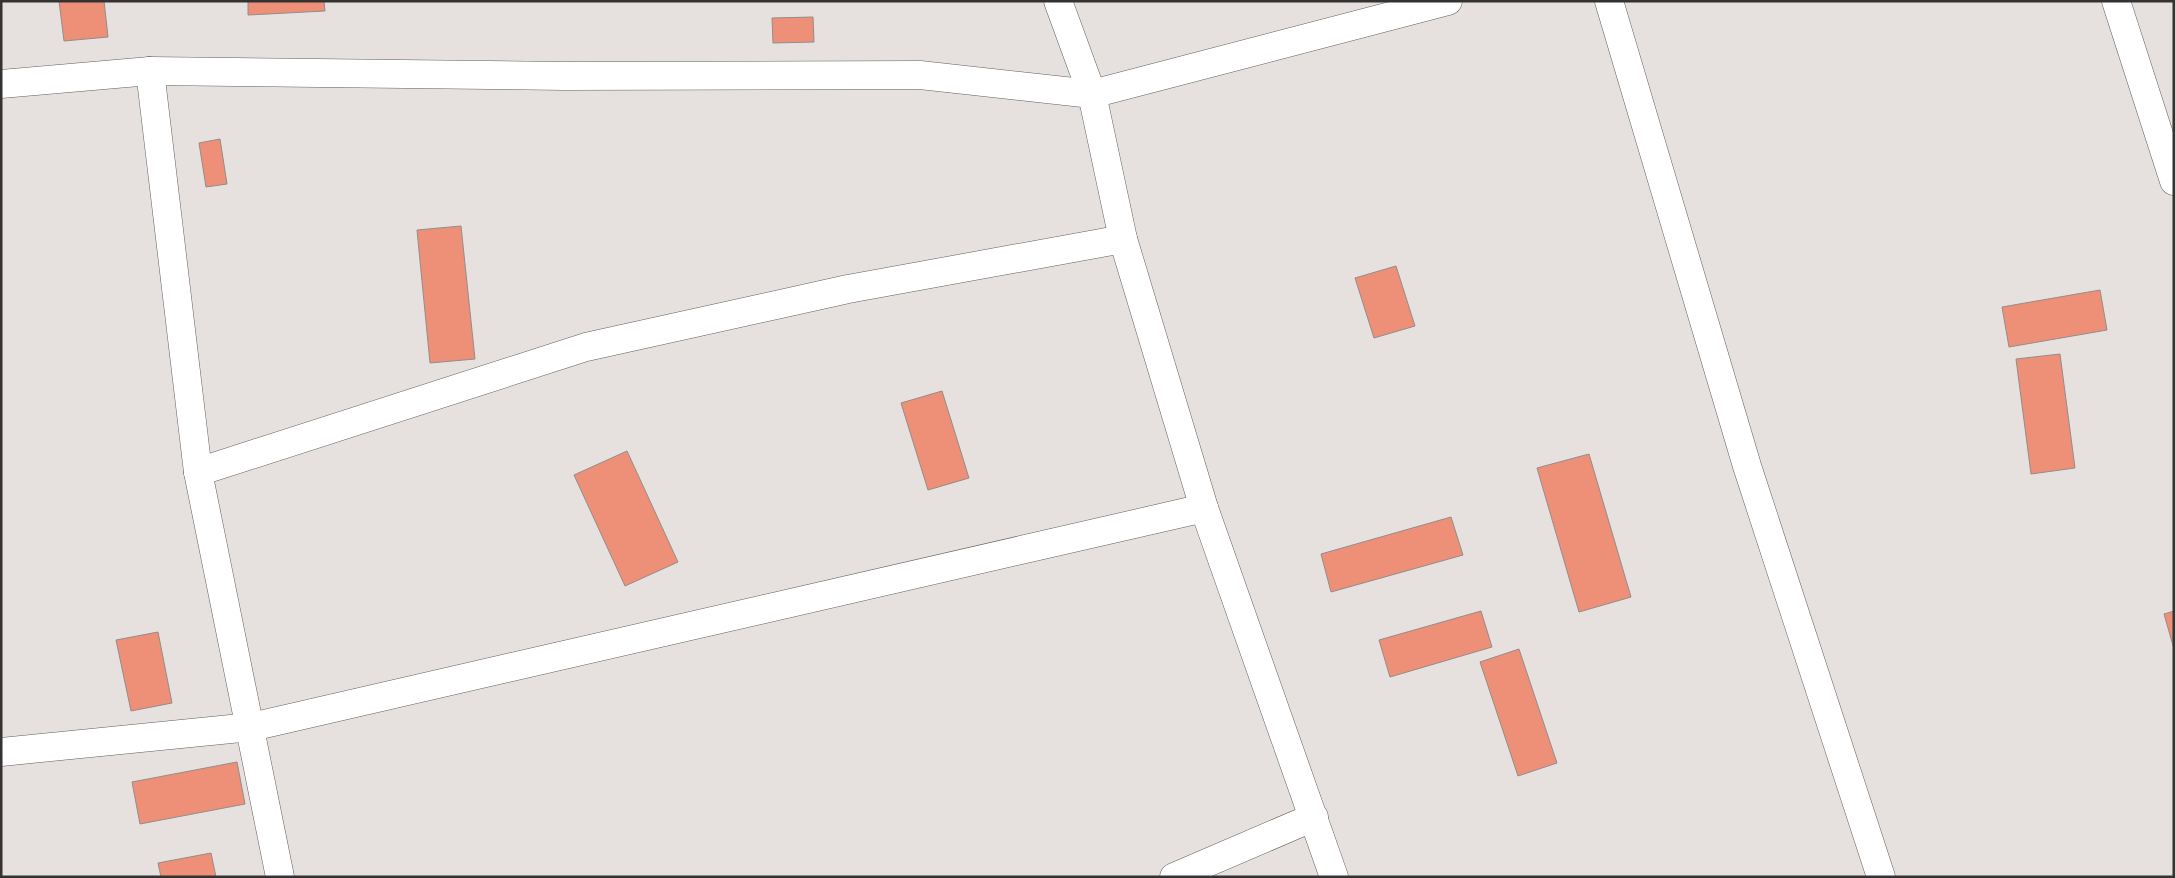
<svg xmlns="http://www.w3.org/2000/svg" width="2175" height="878" viewBox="0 0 2175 878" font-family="Lora,serif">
<rect width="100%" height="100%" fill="#e6e0de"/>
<!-- building -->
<g fill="#ee9077" stroke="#928c8a">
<polygon points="59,1 104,1 108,37 64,41"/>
<polygon points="248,1 324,1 325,11 248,15"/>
<polygon points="813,17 814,42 773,43 772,18"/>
<polygon points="220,139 227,184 206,187 199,143"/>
<polygon points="461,226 475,359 430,363 417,230"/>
<polygon points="1396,266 1415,326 1374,338 1355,278"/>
<polygon points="2100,290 2107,330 2009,347 2002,307"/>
<polygon points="2060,354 2075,468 2031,474 2016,359"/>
<polygon points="942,391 969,478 928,490 901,403"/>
<polygon points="627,451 678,562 625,586 574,475"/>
<polygon points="1589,454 1631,597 1579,612 1537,468"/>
<polygon points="1451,517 1463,555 1331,592 1321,554"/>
<polygon points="1481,611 1492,647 1390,677 1379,640"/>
<polygon points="2174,611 2174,649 2164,614"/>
<polygon points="158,632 172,703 131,711 116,640"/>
<polygon points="1519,649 1557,763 1518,776 1480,662"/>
<polygon points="237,762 245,804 140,824 132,782"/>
<polygon points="211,853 216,877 161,877 158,863"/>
</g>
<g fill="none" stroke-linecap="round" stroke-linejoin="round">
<!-- minor casing -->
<g stroke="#645e5d" stroke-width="29">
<g id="minor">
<polyline points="1058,1 1092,94 1123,239 1204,508 1334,877"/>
<polyline points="1609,1 1747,466 1881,877"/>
<polyline points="2116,1 2174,181"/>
<polyline points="150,71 198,472 280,877"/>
<polyline points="1,84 150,71 564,76 920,75 1092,94 1448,1"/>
<polyline points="198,472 586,347 848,289 1123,239"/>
<polyline points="1,752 251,727 1204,508"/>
<polyline points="1174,877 1314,817"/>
</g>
</g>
<!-- minor -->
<use href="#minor" stroke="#fff" stroke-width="28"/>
</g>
<!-- border -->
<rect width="2175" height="878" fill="none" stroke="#353332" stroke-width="5"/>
</svg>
